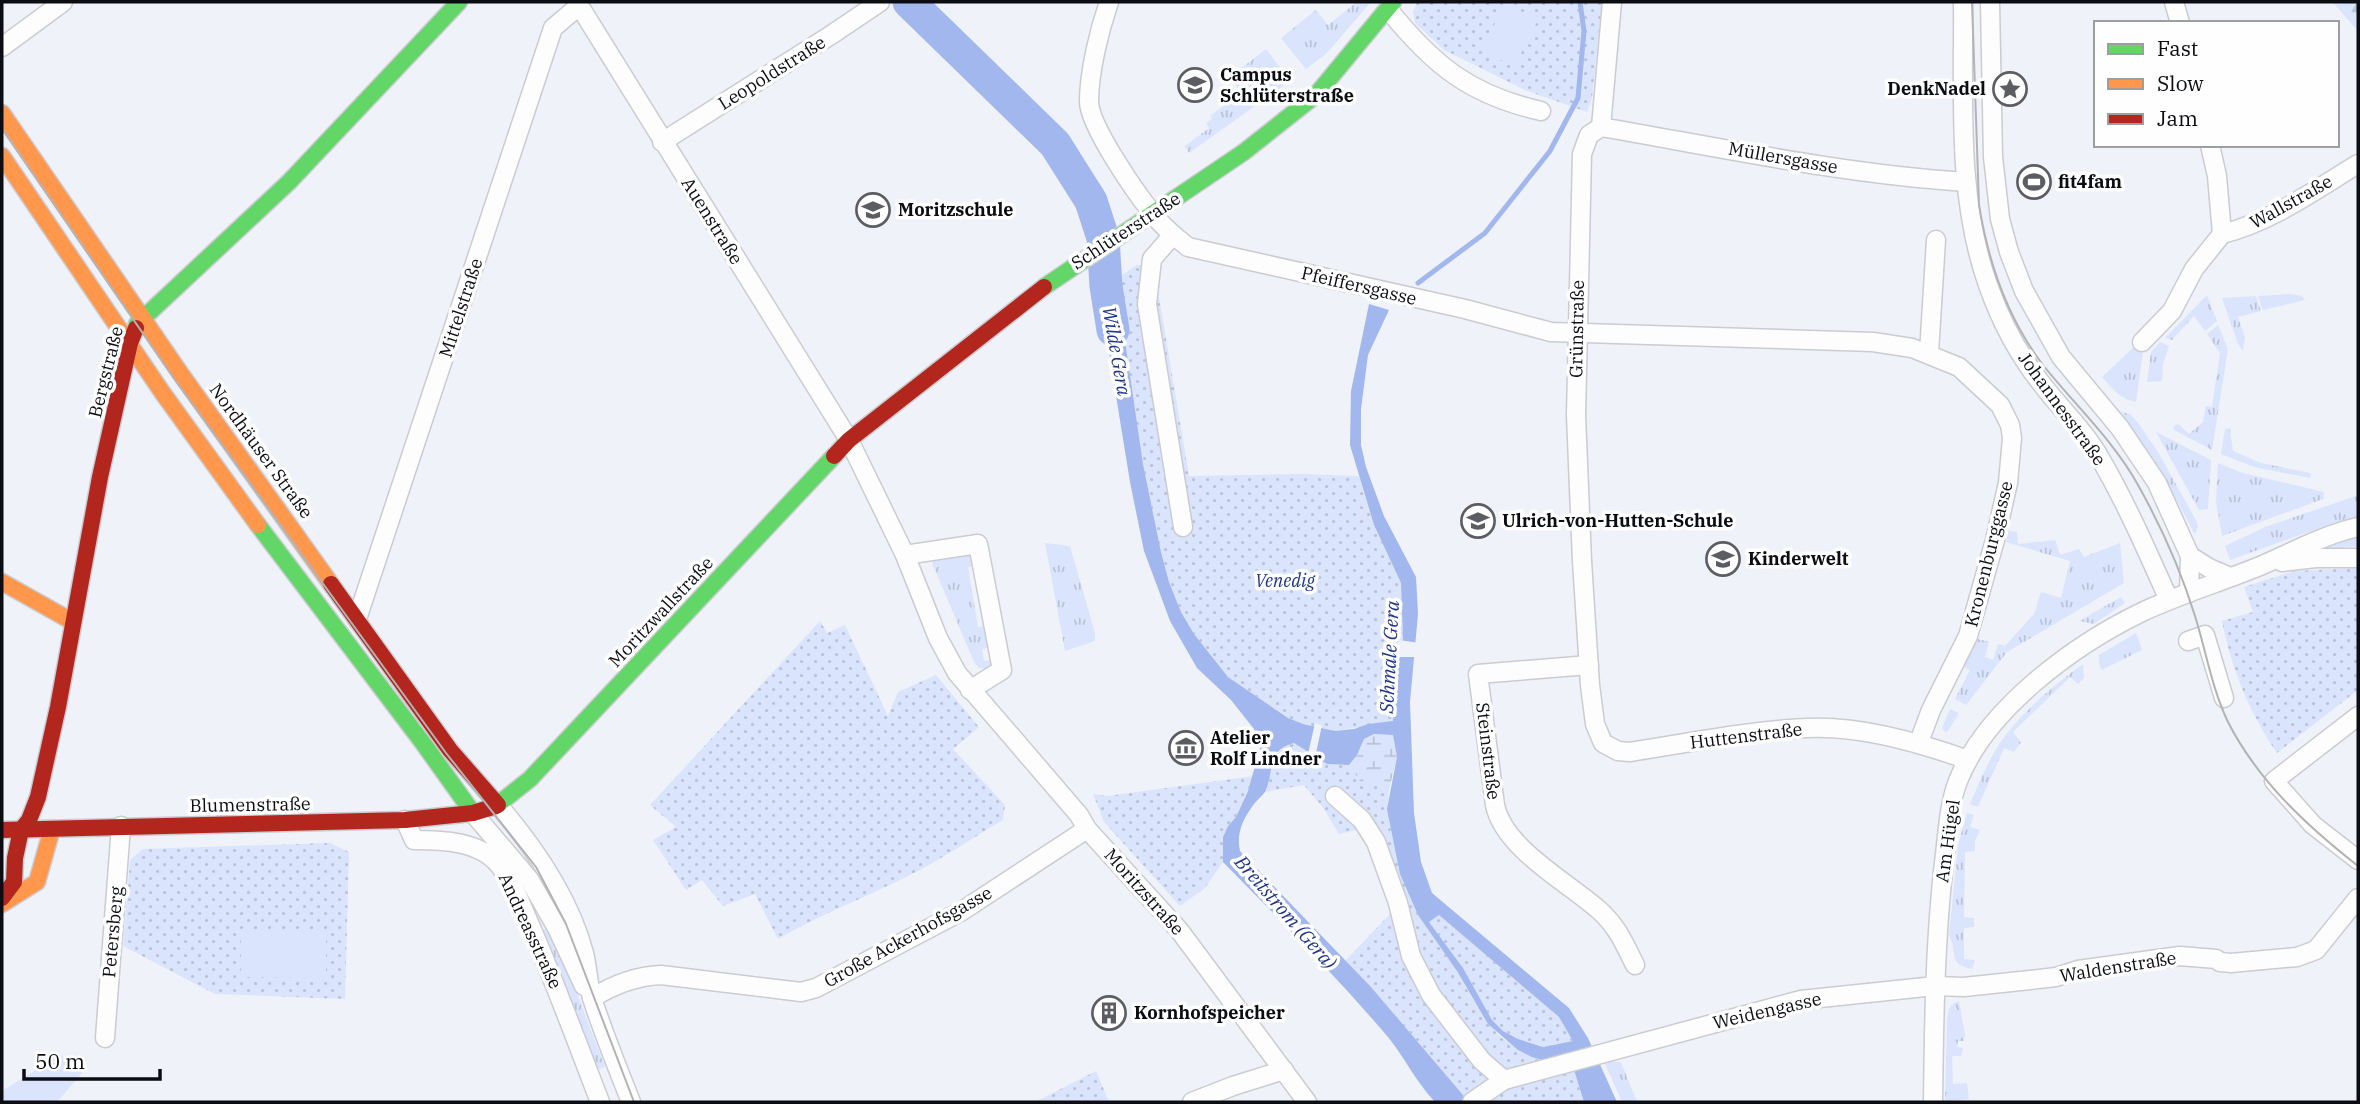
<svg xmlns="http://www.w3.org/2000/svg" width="2360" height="1104" viewBox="0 0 2360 1104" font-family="'IBM Plex Serif',serif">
<defs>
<pattern id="grass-tufts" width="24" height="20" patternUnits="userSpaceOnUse" patternTransform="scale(1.75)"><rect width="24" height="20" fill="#dae4fc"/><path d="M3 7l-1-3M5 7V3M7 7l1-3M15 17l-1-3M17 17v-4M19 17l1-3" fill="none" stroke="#bac2d7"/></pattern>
<pattern id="forest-firs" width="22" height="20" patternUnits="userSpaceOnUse" patternTransform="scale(1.75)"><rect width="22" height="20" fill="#dae4fc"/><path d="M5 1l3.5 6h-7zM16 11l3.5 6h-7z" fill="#bac2d7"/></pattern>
<pattern id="wetland-marsh" width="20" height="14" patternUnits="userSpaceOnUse" patternTransform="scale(1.75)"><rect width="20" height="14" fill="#dae4fc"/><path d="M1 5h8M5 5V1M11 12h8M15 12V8" fill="none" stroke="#bac2d7"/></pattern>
<pattern id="park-dots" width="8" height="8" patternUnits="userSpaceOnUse" patternTransform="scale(1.75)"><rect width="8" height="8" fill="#dae4fc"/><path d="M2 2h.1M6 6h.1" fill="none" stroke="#bac2d7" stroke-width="1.8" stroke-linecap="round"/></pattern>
</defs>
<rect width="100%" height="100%" fill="#f0f2f9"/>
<!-- grass -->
<g fill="url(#grass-tufts)">
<polygon points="1352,2 1371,2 1326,54 1306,69 1281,38 1316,10 1328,25 1354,4"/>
<polygon points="1266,49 1290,81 1189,153 1185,146 1209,128 1206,123 1212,119 1210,116 1241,93 1230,77"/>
<polygon points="2291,294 2302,296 2305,300 2263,310 2258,296"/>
<polygon points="2207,295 2217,321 2205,331 2194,316 2172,340 2165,338"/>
<polygon points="2256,296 2261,311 2238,317 2245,337 2243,351 2238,344 2222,298"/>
<polygon points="2218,325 2228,349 2212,450 2174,430 2173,427 2178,424 2189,434 2203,422 2206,406 2212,407 2220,353 2207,334"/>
<polygon points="2160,342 2169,346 2163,364 2162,381 2147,382 2151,352"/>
<path d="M2136 345 2143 352 2136 402C2120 399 2113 389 2102 377Z"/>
<polygon points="2120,411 2131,415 2138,423 2158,452 2197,522 2198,527 2195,534 2157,464 2122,415 2124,414"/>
<polygon points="2225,429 2230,429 2233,451 2261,463 2311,473 2310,478 2254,467 2221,454"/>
<polygon points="2156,432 2211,460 2208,509 2199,510"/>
<polygon points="2218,463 2243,473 2324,492 2323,499 2222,536 2216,502"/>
<polygon points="2356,496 2358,497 2358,517 2333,523 2230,560 2225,546 2265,527"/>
<polygon points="2008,531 2017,532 2018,544 2055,540 2060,555 2079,549 2084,557 2120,543 2124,583 2007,652 1966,705 1955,699 1970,670 1959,665 1972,637 1989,642 1985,657 1993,660 1998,644 2005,646 2034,614 2041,592 2061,598 2070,561 2006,542"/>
<polygon points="2358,537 2358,546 2326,549 2325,545"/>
<polygon points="1045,543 1070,546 1095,633 1095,641 1065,651"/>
<polygon points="973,552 979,565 968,567 978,627 989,625 993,647 982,649 984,661 995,660 986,669 979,668 974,662 930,558"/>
<polygon points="2121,597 2125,603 2094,624 2079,621"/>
<polygon points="2136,633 2142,650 2102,670 2099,664 2099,655"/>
<path d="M2083 664 2084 678 2078 684 2070 677 2013 732 2021 742 2014 752 2004 748 1978 807 1970 804C1981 779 1991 752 2009 731 2028 707 2058 682 2083 664Z"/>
<polygon points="1950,709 1959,713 1948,731 1945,732 1942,728"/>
<path d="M1967 813 1974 815 1970 827 1980 830 1975 841V851L1965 852 1964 917 1974 918V927L1964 928V959L1975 960 1972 969C1946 964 1959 953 1949 936L1958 845Z"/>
<polygon points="547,928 575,988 605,1067 597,1070 542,930"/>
<path d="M1959 1001 1965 1035 1964 1041H1958L1957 1047 1963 1048 1961 1056H1952L1953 1084 1967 1083 1969 1099 1945 1102 1947 1021C1948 1011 1949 1004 1959 1001Z"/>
<polygon points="1604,1061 1621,1062 1637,1102 1622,1102"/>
</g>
<!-- forest -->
<polygon fill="url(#forest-firs)" points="2332,2 2358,2 2358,31 2336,6"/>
<!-- wetland -->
<polygon fill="url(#wetland-marsh)" points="1374,734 1393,735 1397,757 1389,790 1371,783 1361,783 1349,765 1357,755 1364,739"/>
<!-- park -->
<g fill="url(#park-dots)">
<polygon points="1417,2 1602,2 1592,98 1587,112 1525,90 1444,50 1415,23 1413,12"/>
<polygon points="1137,265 1162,265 1155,287 1158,287 1156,296 1159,297 1189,476 1305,474 1359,476 1374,525 1401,583 1403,640 1398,657 1393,722 1335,731 1303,724 1288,718 1228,677 1194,634 1181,612 1169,582 1161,552 1143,464 1116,279"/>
<path d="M2358 568V690L2277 753C2250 714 2231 668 2222 621L2253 612 2244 587 2294 571Z"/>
<path d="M820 621 827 633 845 625 888 716 898 692 936 675 979 727 953 749 1005 805 1003 820C969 840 936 863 900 880 859 900 817 916 778 939L755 894 723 906 702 880 686 890 653 840 676 827 650 805Z"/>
<path d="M1294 743 1327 764 1349 765 1361 783H1371L1389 790 1387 809 1410 896 1418 915 1457 971 1472 998 1499 1036 1532 1057 1564 1060 1574 1070 1584 1102H1469L1371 987 1345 961 1392 912 1366 845 1357 830 1339 834 1324 809 1304 785 1264 792C1270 771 1270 750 1294 743Z"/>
<polygon points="1254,776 1236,817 1228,826 1223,837 1223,862 1205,888 1180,906 1104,822 1093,794 1107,796"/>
<polygon points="330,843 349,852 345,999 215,994 123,946 130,860 143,849"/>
<polygon points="1438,914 1559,1017 1574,1041 1543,1047 1518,1039 1503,1031 1492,1020 1463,968 1429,922"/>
<polygon points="1096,1071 1109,1102 1035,1102"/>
</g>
<!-- garden -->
<g fill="#dae4fc">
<polygon points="1505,4 1538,20 1514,67 1481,50"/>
<polygon points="241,932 326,932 326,978 241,977"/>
<polygon points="60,1055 82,1073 57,1102 2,1102 2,1091"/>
</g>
<!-- water -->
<path fill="#a2b7ed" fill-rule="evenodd" d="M1116 279 1143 464 1161 552 1169 582 1181 612 1194 634 1228 677 1288 718 1303 724 1335 731 1354 729 1368 724 1393 721 1398 656 1403 640 1401 583 1374 525 1350 445 1351 391 1369 304 1389 310 1368 355 1361 409V445L1366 467 1384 516 1416 577 1418 614 1410 702 1414 813 1421 862 1432 893 1569 1008 1588 1038 1617 1102H1584L1574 1070 1564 1060H1542L1532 1057 1518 1050 1488 1024 1457 971 1418 915 1400 874 1387 809 1397 757 1393 735 1374 734 1364 739 1357 755 1349 765 1327 764 1294 743C1265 751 1275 771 1265 792 1262 796 1257 800 1254 804 1243 819 1236 833 1240 851L1371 987 1469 1102H1435C1416 1082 1405 1058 1388 1037 1336 976 1279 919 1223 862V837L1228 826 1236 817 1248 791 1261 745 1254 729 1231 700 1197 668 1170 621 1156 583 1144 551 1130 482 1099 291ZM1439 915 1559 1017 1573 1041 1543 1047 1518 1039 1503 1031 1492 1020 1463 968 1429 922Z"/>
<!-- pier -->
<g fill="#f0f2f9">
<polygon points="1399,640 1420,643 1418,657 1395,657"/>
<polygon points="1315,723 1322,725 1315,758 1308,754"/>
</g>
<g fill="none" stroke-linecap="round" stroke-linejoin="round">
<!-- stream -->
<polyline stroke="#a2b7ed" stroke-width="5" points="1418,283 1485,233 1550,151 1578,98 1584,31 1580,2"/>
<!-- river -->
<polyline stroke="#a2b7ed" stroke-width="33" points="909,2 1055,144 1091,201 1103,238 1106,286 1113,330"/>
<!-- street casing -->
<g stroke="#caccd2" stroke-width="21">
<g id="street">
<polyline points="577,2 849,440 905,555 938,638 957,673 1079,815 1087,829 1179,930 1307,1102"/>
<path d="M1109 2C1099 31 1089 72 1089 102 1090 127 1136 193 1153 214 1163 227 1175 237 1188 247L1465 309 1551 332 1873 342 1912 348 1959 367 2000 405 2010 425 2012 438 2008 483 1995 540 1968 636 1931 710 1919 742"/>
<path d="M1963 2C1964 96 1956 195 1988 285 2000 319 2018 354 2041 383 2059 407 2081 427 2097 453 2125 500 2147 551 2169 600"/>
<polyline points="1990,2 1993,157 2000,219 2009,252 2024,291 2061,357 2120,428 2157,483 2190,556 2189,593"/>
<polyline points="2174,2 2180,23"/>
<path d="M1388 9C1433 65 1470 95 1541 111"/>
<polyline points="2,47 63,2"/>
<path d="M1601 127 1589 135 1582 154 1576 415 1582 561 1590 685 1595 724 1603 743 1618 751 1630 752C1688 743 1747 731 1806 728 1857 725 1921 743 1968 760"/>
<path d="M1601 127C1722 148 1843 174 1966 182"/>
<polyline points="1601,127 1612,2"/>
<polyline points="662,142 831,35 880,2"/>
<path d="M2222 234C2271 222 2315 190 2358 164"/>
<polyline points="1172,236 1152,259 1147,304 1183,527"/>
<polyline points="2142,342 2172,311 2194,269 2222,234 2217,176 2210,145"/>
<polyline points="1929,353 1936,240"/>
<polyline points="905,555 978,544 1002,670 970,690"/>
<polyline points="2190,556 2209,568 2230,577"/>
<polyline points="2282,562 2316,558 2358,558"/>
<polyline points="357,619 553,28 579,6"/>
<polyline points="2188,641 2205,635 2224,698"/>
<path d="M1589 665 1478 674 1495 805C1504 849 1568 882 1600 911 1617 926 1625 945 1635 965"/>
<polyline points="2358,716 2274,781 2313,825 2358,860"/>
<polyline points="1335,796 1362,820 1376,842 1398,903 1411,956 1431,995 1482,1061 1504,1080"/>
<path d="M498 805C535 848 569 897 584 953 588 969 588 986 593 1001 604 1035 618 1069 631 1102"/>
<polyline points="473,813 529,879 557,928 584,986"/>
<path d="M405 820 414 840C442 840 480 841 499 865 515 884 523 910 533 932 557 988 578 1045 600 1102"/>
<path d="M592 998C613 985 637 976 661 975L801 992 816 988 962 911 1087 829"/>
<polyline points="105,1038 121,826"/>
<polyline points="1192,1102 1233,1086 1284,1070"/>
<polyline points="1472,1102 1504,1080 1801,1000 1935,986 1964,987 2030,980 2056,977 2078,970 2180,956 2216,959 2220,962 2231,963 2297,957 2316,950 2358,898"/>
<path d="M1933 1102C1934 1019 1935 936 1945 854 1948 830 1949 804 1958 781 1986 709 2074 645 2142 612 2180 594 2221 582 2260 566 2293 552 2323 535 2358 527"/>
</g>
</g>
<!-- fast casing -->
<g stroke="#caccd2" stroke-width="19">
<g id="fast">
<polyline points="1044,287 1244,152 1316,95 1393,2"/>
<polyline points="136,328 137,324 289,182 459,2"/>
<polyline points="258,525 423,743 473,813"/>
<polyline points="496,806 530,779 834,456"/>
</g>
</g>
<!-- slow casing -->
<g stroke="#caccd2" stroke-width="19">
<g id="slow">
<polyline points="2,113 181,374 331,584"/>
<polyline points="2,156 162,392 258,525"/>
<polyline points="2,582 73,622"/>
<polyline points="2,904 37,882 52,829"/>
</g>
</g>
<!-- jam casing -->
<g stroke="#caccd2" stroke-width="19">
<g id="jam">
<polyline points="834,456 849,440 1044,287"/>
<polyline points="331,584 450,750 498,805"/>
<polyline points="2,830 405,820 473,813 496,806"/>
<polyline points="2,898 14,882 15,858 21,830 29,820 38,797 58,707 100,477 130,343 136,328"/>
</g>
</g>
<!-- street -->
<use href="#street" stroke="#fdfdfe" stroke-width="18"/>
<!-- fast -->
<use href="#fast" stroke="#63d668" stroke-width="16"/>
<!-- slow -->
<use href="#slow" stroke="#ff974d" stroke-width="16"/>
<!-- jam -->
<use href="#jam" stroke="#b3261e" stroke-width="16"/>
<!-- tram -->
<g stroke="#b3b3b5" stroke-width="2">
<path d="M1972 2 1979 205C1988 261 2008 319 2043 365 2075 405 2113 440 2138 485 2161 526 2181 571 2195 616 2206 651 2212 689 2228 722 2258 781 2307 826 2358 866"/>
<polyline points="2,129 175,380 446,753 536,867 566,924 634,1102"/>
</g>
</g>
<!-- icons -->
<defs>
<g id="university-ring" transform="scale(1.75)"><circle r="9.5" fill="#fefefe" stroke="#5b5d63" stroke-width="1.5"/><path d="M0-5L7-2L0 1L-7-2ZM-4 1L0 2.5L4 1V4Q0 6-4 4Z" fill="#5b5d63"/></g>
<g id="sight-ring" transform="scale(1.75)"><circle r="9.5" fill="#fefefe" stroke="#5b5d63" stroke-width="1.5"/><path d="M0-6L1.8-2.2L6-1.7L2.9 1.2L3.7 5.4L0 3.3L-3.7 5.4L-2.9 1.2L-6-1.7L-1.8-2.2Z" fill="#5b5d63"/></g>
<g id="stadium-ring" transform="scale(1.75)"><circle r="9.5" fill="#fefefe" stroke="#5b5d63" stroke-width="1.5"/><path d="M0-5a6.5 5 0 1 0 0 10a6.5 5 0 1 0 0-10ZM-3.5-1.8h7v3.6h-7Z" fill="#5b5d63"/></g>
<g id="school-ring" transform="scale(1.75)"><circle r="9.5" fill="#fefefe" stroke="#5b5d63" stroke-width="1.5"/><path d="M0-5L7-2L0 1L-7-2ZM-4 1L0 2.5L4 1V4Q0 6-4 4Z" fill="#5b5d63"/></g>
<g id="museum-ring" transform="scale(1.75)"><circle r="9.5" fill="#fefefe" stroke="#5b5d63" stroke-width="1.5"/><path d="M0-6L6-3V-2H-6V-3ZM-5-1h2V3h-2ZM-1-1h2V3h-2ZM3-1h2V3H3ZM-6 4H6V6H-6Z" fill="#5b5d63"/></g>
<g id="building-ring" transform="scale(1.75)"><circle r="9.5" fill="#fefefe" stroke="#5b5d63" stroke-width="1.5"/><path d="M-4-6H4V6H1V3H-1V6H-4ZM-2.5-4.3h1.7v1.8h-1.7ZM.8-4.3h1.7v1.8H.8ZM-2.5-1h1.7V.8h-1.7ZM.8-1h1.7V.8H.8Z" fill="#5b5d63"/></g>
</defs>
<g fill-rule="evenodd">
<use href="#university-ring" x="1195" y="85"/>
<use href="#sight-ring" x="2010" y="89"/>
<use href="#stadium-ring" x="2034" y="182"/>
<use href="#school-ring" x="873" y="210"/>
<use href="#school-ring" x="1478" y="521"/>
<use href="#school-ring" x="1723" y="559"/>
<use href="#museum-ring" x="1186" y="748"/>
<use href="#building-ring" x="1109" y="1013"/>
</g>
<g text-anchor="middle" stroke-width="7" stroke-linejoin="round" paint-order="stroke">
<!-- street labels -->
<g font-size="18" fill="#0b0d12" stroke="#fefefe">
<text transform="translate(772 73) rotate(-32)" y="6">Leopoldstraße</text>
<text transform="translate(1783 158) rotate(10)" y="6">Müllersgasse</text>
<text transform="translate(2291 202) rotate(-29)" y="6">Wallstraße</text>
<text transform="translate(712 221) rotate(58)" y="6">Auenstraße</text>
<text transform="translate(1126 231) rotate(-33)" y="6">Schlüterstraße</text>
<text transform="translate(1359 286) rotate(13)" y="6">Pfeiffersgasse</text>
<text transform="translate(461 308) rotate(-72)" y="6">Mittelstraße</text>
<text transform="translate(1577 329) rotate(-89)" y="6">Grünstraße</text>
<text transform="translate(106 372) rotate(-76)" y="6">Bergstraße</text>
<text transform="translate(2062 409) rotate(54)" y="6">Johannesstraße</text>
<text transform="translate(261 451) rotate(54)" y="6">Nordhäuser Straße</text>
<text transform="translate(1989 554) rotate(-76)" y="6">Kronenburggasse</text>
<text transform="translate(661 612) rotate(-47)" y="6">Moritzwallstraße</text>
<text transform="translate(1746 736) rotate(-7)" y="6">Huttenstraße</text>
<text transform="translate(1488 751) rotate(83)" y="6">Steinstraße</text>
<text transform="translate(250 805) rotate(-1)" y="6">Blumenstraße</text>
<text transform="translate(1948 841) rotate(-82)" y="6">Am Hügel</text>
<text transform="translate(1144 892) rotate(48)" y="6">Moritzstraße</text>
<text transform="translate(530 931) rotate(65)" y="6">Andreasstraße</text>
<text transform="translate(113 932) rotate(-85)" y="6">Petersberg</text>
<text transform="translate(908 937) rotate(-29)" y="6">Große Ackerhofsgasse</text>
<text transform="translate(2118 967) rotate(-9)" y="6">Waldenstraße</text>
<text transform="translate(1767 1011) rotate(-13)" y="6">Weidengasse</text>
</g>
<!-- poi labels -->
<g font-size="18" font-weight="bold" fill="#0b0d12" stroke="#fefefe" text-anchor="start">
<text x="1220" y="81">Campus<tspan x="1220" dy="21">Schlüterstraße</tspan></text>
<text x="1986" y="95" text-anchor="end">DenkNadel</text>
<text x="2058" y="188">fit4fam</text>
<text x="898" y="216">Moritzschule</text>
<text x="1502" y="527">Ulrich-von-Hutten-Schule</text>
<text x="1748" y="565">Kinderwelt</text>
<text x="1210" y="744">Atelier<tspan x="1210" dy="21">Rolf Lindner</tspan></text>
<text x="1134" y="1019">Kornhofspeicher</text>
</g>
<!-- park labels -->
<g font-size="18" font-style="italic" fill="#1e3489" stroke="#fefefe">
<text x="1285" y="587">Venedig</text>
</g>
<!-- water labels -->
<g font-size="19" font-style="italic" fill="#1e3389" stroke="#fefefe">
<text transform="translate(1117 351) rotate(80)" y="7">Wilde Gera</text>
<text transform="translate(1389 657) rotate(-87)" y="7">Schmale Gera</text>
<text transform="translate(1286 912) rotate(49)" y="7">Breitstrom (Gera)</text>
</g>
</g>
<!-- border -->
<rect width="2360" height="1104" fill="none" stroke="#0b0d12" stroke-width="7"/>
<!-- legend -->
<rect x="2094" y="21" width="245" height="126" fill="#fefefe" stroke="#9d9ea0" stroke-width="2"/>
<rect x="2108" y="44" width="35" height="10" fill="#63d668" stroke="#9d9ea0" stroke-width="2"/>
<text x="2157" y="56" font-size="21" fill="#0b0d12">Fast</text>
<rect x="2108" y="79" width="35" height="10" fill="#ff974d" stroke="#9d9ea0" stroke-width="2"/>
<text x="2157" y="91" font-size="21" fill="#0b0d12">Slow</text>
<rect x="2108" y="114" width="35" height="10" fill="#b3261e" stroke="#9d9ea0" stroke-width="2"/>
<text x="2157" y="126" font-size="21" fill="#0b0d12">Jam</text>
<!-- scale -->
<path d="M24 1069v10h136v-10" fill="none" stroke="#0b0d12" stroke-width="3.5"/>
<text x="35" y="1069" font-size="21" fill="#0b0d12" stroke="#fefefe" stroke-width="5" paint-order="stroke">50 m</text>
</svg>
